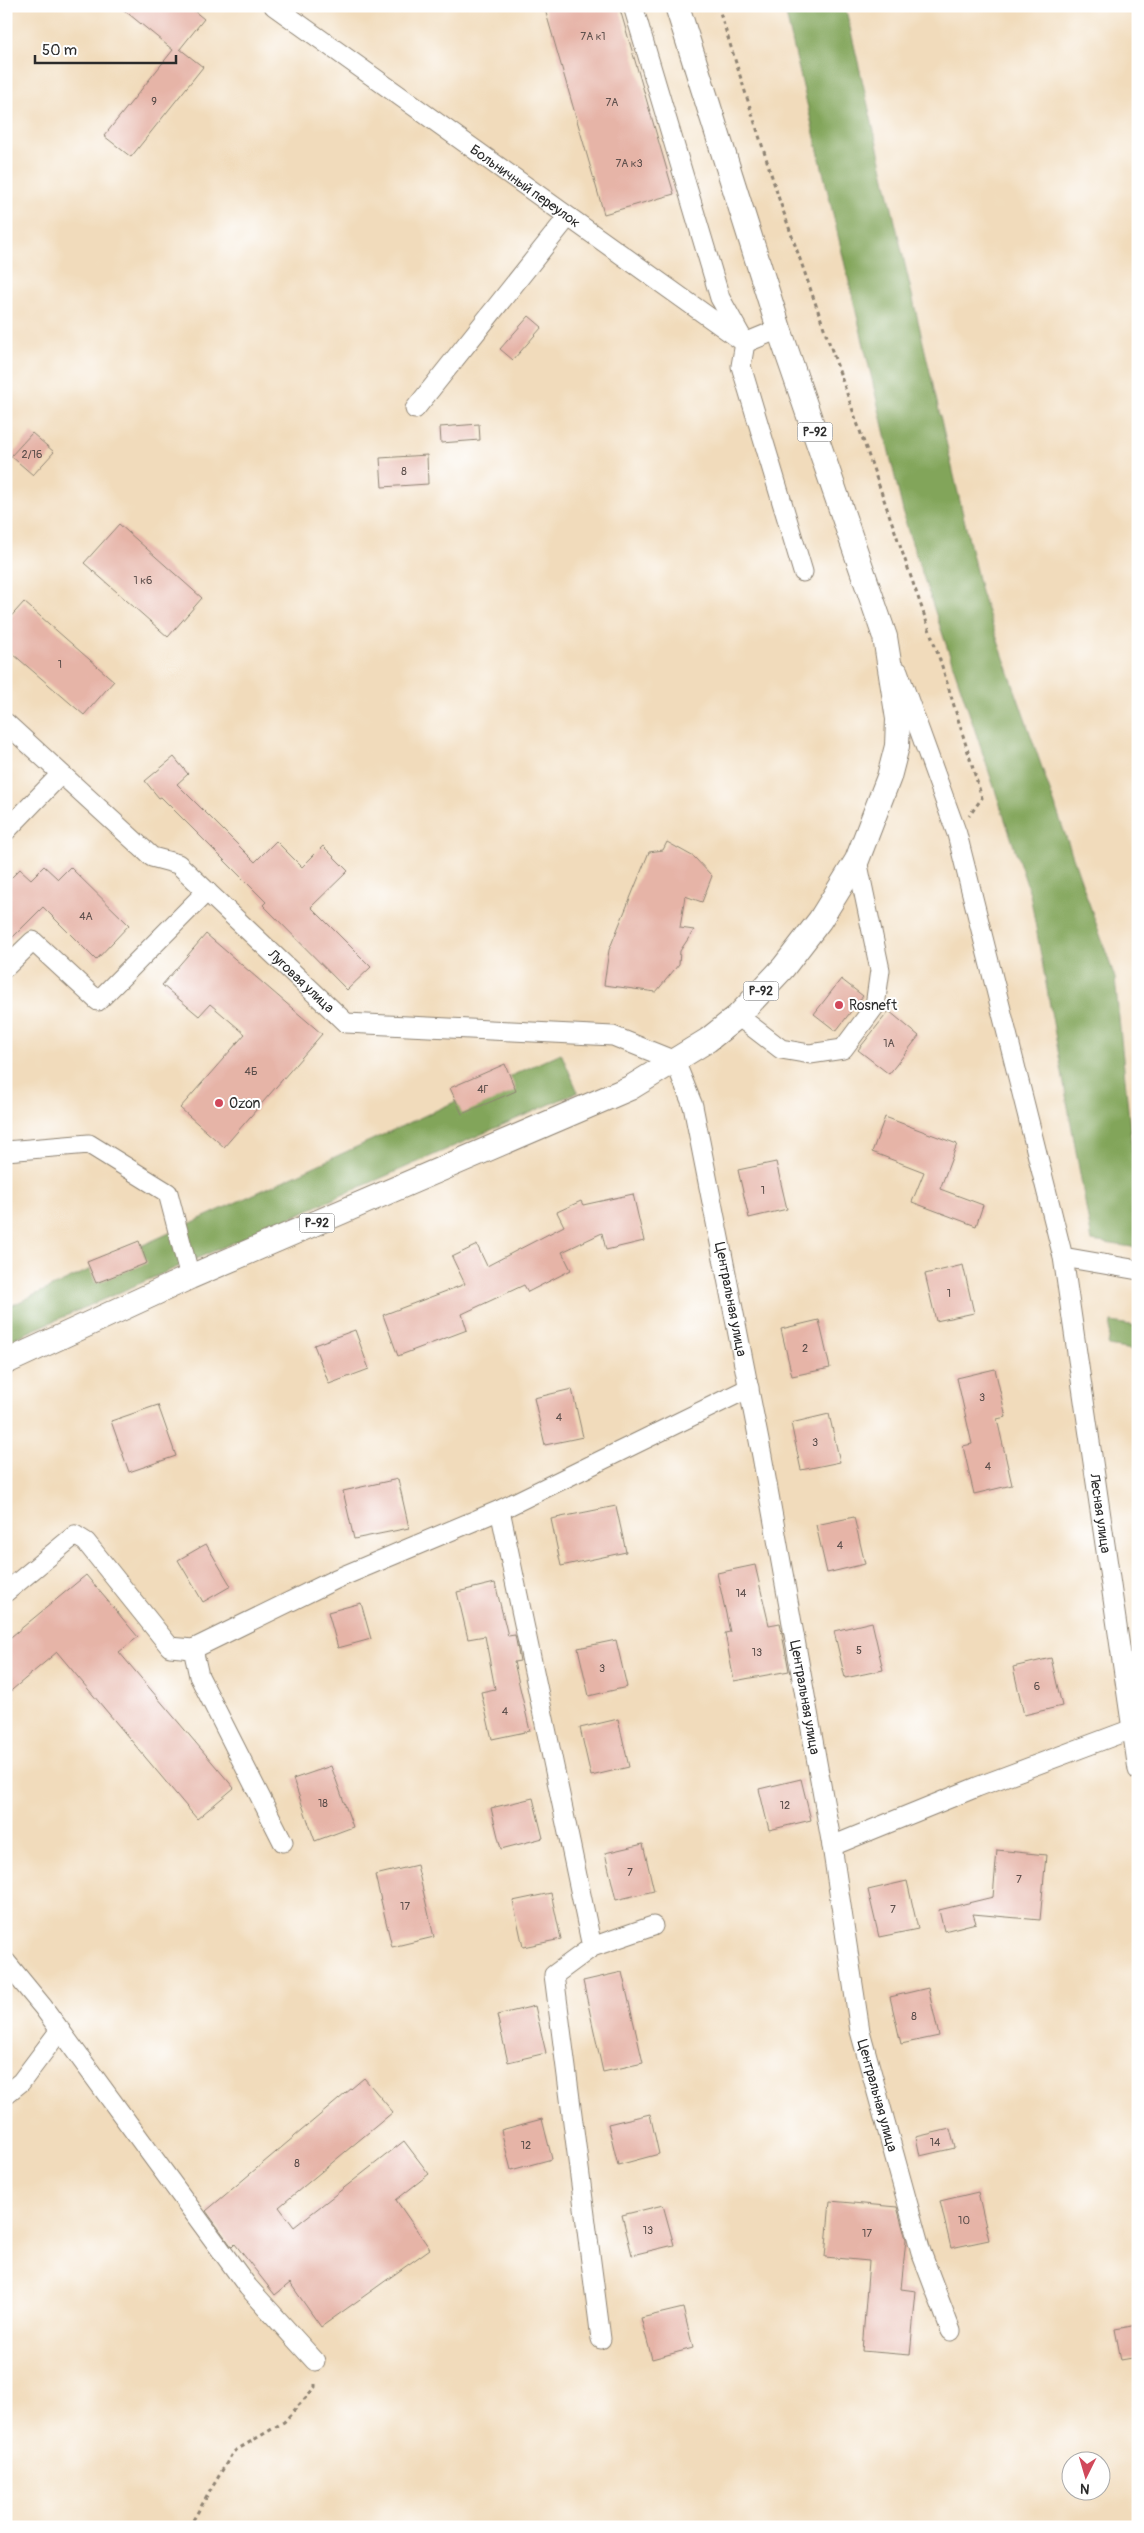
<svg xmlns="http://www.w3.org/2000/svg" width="1144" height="2533" viewBox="0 0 1144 2533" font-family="Pangolin,sans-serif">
<rect width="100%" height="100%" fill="#fff"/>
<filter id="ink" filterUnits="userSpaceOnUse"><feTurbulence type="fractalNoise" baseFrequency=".02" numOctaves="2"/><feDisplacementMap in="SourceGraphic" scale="10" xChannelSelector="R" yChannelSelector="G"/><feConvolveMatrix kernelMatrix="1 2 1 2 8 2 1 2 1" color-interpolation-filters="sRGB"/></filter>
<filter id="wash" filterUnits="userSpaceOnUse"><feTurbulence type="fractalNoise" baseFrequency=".0096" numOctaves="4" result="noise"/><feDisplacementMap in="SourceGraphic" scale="20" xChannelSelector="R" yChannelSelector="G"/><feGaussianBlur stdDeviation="1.12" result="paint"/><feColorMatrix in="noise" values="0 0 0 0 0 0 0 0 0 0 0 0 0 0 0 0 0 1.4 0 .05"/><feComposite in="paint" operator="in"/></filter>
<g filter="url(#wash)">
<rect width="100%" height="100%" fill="#f1dbbb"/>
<!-- forest -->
<g fill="#82a55a" stroke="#566842">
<polygon points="784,6 845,6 981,592 1115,978 1133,1159 1138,1162 1138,1248 1092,1241 1030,894 907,528"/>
<polygon points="561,1053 578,1092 6,1342 6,1308"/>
<polygon points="1111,1322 1138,1326 1138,1351 1108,1346"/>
</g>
<g id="blocks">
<!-- building -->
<g fill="#e6b4a7">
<polygon points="119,6 188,6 204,19 180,49 203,67 131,157 104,136 173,50"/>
<polygon points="544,6 619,6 674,194 604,214"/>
<polygon points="529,316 542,327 513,360 500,349"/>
<polygon points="479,424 480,440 441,443 440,427"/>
<polygon points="32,433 54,452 33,475 11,456"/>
<polygon points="427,455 428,484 382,487 380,458"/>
<polygon points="119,524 202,598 168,637 84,563"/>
<polygon points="24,602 114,681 84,715 6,648 6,622"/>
<polygon points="174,757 188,774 177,784 255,862 276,841 302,867 323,846 348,871 311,907 371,967 347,990 263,905 266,902 161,797 159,798 145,781"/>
<polygon points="667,842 694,857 712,876 702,902 685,896 680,928 694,930 680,951 679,964 656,992 604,985 609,950 649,852 663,850"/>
<polygon points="44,866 58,879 70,867 129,925 96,960 43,907 6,944 6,883 20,869 31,879"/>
<polygon points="206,934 322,1034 224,1147 180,1108 245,1034 210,1004 199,1016 162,985"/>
<polygon points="841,979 863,996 836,1031 814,1014"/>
<polygon points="889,1011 919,1036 889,1074 858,1050"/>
<polygon points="505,1064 516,1091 462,1114 450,1088"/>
<polygon points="885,1117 957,1144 940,1189 983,1205 976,1226 912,1202 924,1172 872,1152"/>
<polygon points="776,1162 787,1209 749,1218 738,1170"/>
<polygon points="633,1194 644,1241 606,1250 602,1233 562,1252 571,1270 528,1292 524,1285 462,1314 467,1330 398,1356 383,1315 465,1284 452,1257 477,1245 487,1266 564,1226 557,1212 581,1201 583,1205"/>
<polygon points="139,1241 147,1263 96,1283 87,1262"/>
<polygon points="963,1265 974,1313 936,1321 925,1274"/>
<polygon points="819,1320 830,1368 792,1376 781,1329"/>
<polygon points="355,1330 369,1369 329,1384 314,1345"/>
<polygon points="995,1369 1006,1417 997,1419 1012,1485 974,1494 963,1446 972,1444 957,1378"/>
<polygon points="572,1389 583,1437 545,1445 534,1398"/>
<polygon points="158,1405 176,1456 129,1472 111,1421"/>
<polygon points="829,1414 840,1462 801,1470 791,1423"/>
<polygon points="398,1479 409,1528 354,1539 343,1491"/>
<polygon points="616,1506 626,1552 561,1566 551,1519"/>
<polygon points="854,1517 865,1564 827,1573 816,1525"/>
<polygon points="206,1544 231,1586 203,1602 178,1560"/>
<polygon points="755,1565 769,1625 780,1623 789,1671 734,1681 725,1633 730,1632 717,1573"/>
<polygon points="86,1575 138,1637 119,1652 234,1788 197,1819 57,1652 6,1695 6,1641"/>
<polygon points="495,1583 508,1636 515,1635 520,1661 514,1662 530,1731 492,1739 481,1692 495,1689 485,1636 468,1639 457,1592"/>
<polygon points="361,1603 371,1639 338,1648 328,1612"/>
<polygon points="872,1622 883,1670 845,1678 834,1631"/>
<polygon points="616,1640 627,1687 589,1696 578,1648"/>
<polygon points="1051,1658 1062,1706 1024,1715 1013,1667"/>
<polygon points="618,1719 629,1767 591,1776 580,1728"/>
<polygon points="331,1766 353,1827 315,1841 293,1779"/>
<polygon points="801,1779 811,1820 769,1830 759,1789"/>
<polygon points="533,1798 543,1838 501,1849 491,1808"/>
<polygon points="643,1844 654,1891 616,1900 605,1853"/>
<polygon points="997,1850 1046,1855 1040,1920 973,1914 976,1923 944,1931 939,1910 993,1897"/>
<polygon points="417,1865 434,1937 392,1947 375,1875"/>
<polygon points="907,1881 918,1929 879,1937 868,1890"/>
<polygon points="551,1893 561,1939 523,1947 513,1901"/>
<polygon points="622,1972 643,2063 603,2072 583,1981"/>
<polygon points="928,1988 939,2036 901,2044 890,1997"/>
<polygon points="535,2006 546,2053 508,2062 497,2015"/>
<polygon points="364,2078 393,2112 279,2207 294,2227 404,2141 429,2174 396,2200 430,2249 321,2327 290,2283 275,2295 235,2244 232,2247 206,2211"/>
<polygon points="650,2114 659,2154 618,2165 608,2124"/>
<polygon points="542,2119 552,2159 511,2170 501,2130"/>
<polygon points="950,2129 955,2148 920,2156 916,2137"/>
<polygon points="978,2192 989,2240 951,2248 940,2201"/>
<polygon points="830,2201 897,2207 906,2239 901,2289 916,2291 910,2355 862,2351 869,2261 825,2257"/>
<polygon points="663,2205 674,2245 632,2255 622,2215"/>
<polygon points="683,2308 693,2348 652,2359 641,2318"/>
<polygon points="1138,2325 1138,2357 1121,2360 1115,2329"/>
</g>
</g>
</g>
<g filter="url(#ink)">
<use href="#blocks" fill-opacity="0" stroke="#8e8373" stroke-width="1"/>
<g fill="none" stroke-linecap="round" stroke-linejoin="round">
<!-- minor casing -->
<g stroke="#8e8373" stroke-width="21">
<g id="minor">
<path id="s1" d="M274 6 745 343 779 329"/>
<polyline points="633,6 720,298 745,343 741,366 803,572"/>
<polyline points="415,409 567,218"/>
<polyline points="898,671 957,834 1063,1257 1138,1270"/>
<path id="s2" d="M6 723 152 857 178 864 346 1023 613 1036 675 1061 693 1106 762 1456 832 1846 860 2031 921 2252 951 2331"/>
<polyline points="6,831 61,774"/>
<polyline points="6,967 33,941 98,1001 207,891"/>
<polyline points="738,1016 781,1049 810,1054 843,1049 875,1006 880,970 857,860"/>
<polyline points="6,1151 89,1144 168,1193 190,1277"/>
<path id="s3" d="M1063 1257 1138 1770"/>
<polyline points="500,1510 592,1947 554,1975 601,2339"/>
<polyline points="6,1592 75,1535 86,1542 170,1647 193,1649 336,1579 500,1510 749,1388"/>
<polyline points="193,1649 199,1676 283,1842"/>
<polyline points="832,1846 977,1787 1132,1729"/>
<polyline points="592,1947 653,1926"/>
<polyline points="6,1962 43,2007 248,2287 315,2361"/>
<polyline points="6,2094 21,2082 60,2030"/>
</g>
</g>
<!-- major casing -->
<g stroke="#8e8373" stroke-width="26">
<polyline id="major" points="6,1362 190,1277 630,1088 708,1040 738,1016 783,968 820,920 857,860 889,777 897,746 898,719 885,637 779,329 677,6"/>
</g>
<!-- path -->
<g stroke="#8e8373" stroke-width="3" stroke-dasharray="4 4" stroke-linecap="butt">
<polyline points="718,6 779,199 941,663 982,798 969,816"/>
<polyline points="189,2527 233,2452 284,2422 315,2387 315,2380"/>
</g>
<!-- minor -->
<use href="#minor" stroke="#fff" stroke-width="19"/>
<!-- major -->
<use href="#major" stroke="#fff" stroke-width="24"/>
</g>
</g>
<!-- markers -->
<g fill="#d1495b" stroke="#fff" stroke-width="2">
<circle cx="839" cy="1005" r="5"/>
<circle cx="219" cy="1103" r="5"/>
</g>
<g text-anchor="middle" stroke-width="4" stroke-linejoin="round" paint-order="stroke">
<!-- number labels -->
<g font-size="11" fill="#5a4d4a">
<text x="593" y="40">7А к1</text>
<text x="154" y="105">9</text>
<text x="612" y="106">7А</text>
<text x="629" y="167">7А к3</text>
<text x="32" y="458">2/16</text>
<text x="404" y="475">8</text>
<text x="143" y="584">1 к6</text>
<text x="60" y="668">1</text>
<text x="86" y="920">4А</text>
<text x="889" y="1047">1А</text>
<text x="251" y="1075">4Б</text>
<text x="483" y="1093">4Г</text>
<text x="763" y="1194">1</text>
<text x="949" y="1297">1</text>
<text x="805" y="1352">2</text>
<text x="982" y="1401">3</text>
<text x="559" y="1421">4</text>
<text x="815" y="1446">3</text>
<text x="988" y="1470">4</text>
<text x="840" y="1549">4</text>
<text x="741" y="1597">14</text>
<text x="859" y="1654">5</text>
<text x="757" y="1656">13</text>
<text x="602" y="1672">3</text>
<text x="1037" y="1690">6</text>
<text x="505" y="1715">4</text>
<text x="323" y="1807">18</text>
<text x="785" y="1809">12</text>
<text x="630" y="1876">7</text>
<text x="1019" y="1883">7</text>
<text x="405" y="1910">17</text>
<text x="893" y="1913">7</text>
<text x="914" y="2020">8</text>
<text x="935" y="2146">14</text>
<text x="526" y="2149">12</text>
<text x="297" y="2167">8</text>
<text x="964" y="2224">10</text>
<text x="648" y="2234">13</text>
<text x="867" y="2237">17</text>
</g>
<!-- shield labels -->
<g fill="#fff" stroke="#6b6b6b" stroke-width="1">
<rect x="797.5" y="422.5" width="35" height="19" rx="4"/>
<rect x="743.5" y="981.5" width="35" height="19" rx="4"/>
<rect x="299.5" y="1213.5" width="35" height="19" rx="4"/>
</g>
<g font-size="12" font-weight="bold" fill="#2b2b2b">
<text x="815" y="436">Р-92</text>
<text x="761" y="995">Р-92</text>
<text x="317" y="1227">Р-92</text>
</g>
<!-- street labels -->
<g font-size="14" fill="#2b2b2b" stroke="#fff">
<text dy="5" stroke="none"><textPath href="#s1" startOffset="309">Больничный переулок</textPath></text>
<text dy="5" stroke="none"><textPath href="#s2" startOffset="395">Луговая улица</textPath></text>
<text dy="5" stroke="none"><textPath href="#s2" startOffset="1036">Центральная улица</textPath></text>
<text dy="5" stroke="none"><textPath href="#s3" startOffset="259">Лесная улица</textPath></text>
<text dy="5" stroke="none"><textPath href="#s2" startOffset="1441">Центральная улица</textPath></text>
<text dy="5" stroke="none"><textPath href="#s2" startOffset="1846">Центральная улица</textPath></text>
</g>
<!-- poi labels -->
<g font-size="14" fill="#2b2b2b" stroke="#fff" text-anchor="start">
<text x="849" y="1010">Rosneft</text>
<text x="229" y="1108">Ozon</text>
</g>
</g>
<!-- margin -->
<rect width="1144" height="2533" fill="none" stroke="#fff" stroke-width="25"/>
<!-- north arrow -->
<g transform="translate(1086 2476) rotate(185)"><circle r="24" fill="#ffffff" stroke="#aaaaaa"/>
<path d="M0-4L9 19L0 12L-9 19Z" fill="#d1495b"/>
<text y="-8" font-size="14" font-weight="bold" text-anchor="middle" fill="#2b2b2b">N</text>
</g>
<!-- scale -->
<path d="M35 55v8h141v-8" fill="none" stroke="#2b2b2b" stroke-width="2.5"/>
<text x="42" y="55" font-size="15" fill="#2b2b2b" stroke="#ffffff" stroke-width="4" paint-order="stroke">50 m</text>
</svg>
